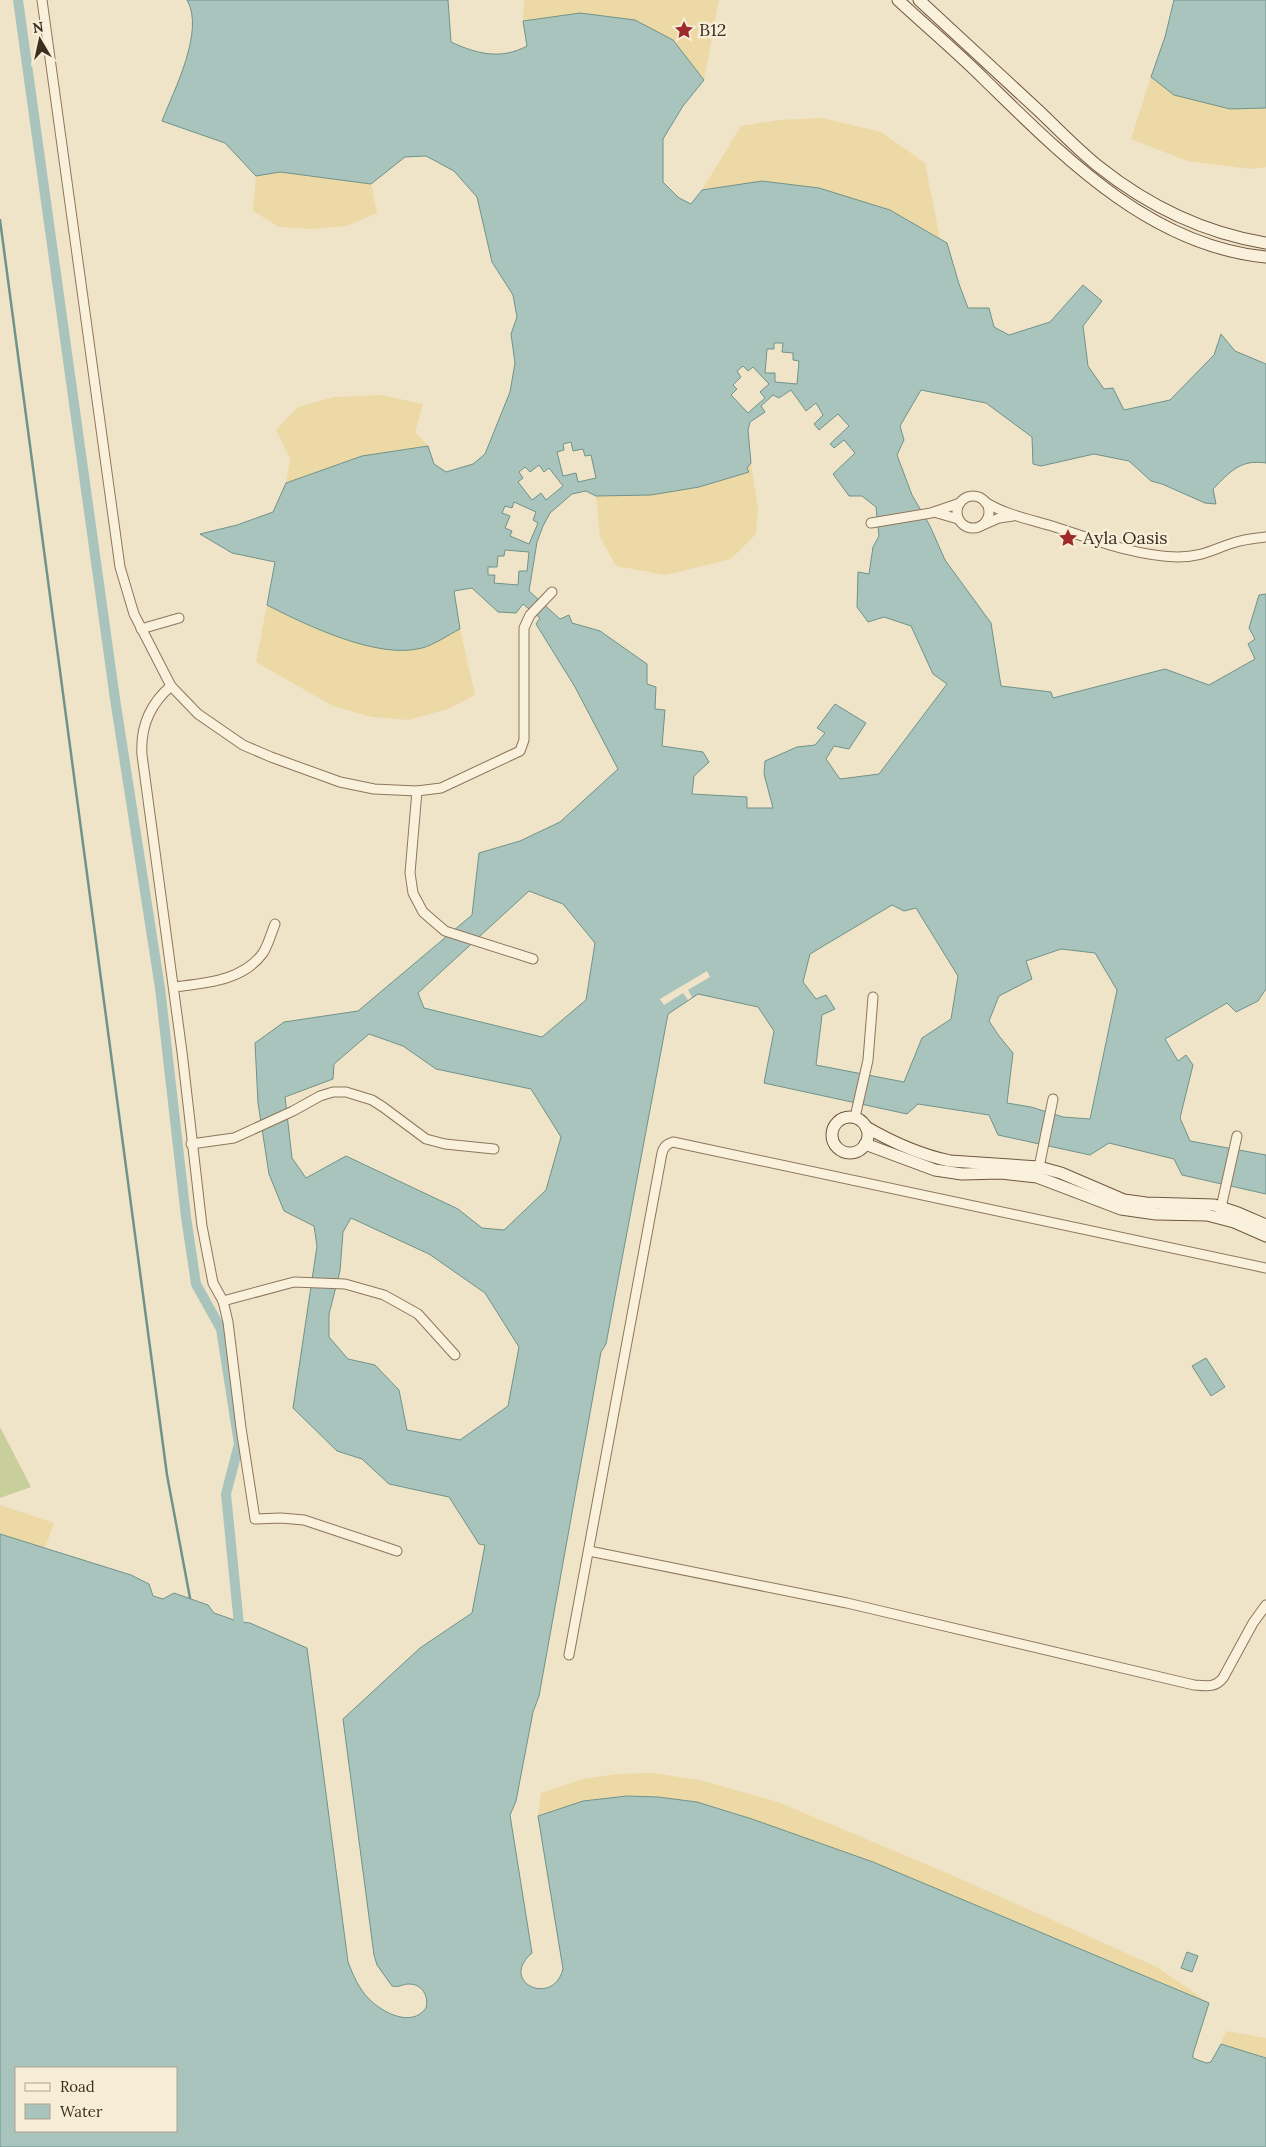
<svg xmlns="http://www.w3.org/2000/svg" width="1266" height="2147" viewBox="0 0 1266 2147" font-family="Lora,serif">
<rect width="100%" height="100%" fill="#f0e4c8"/>
<!-- green -->
<polygon fill="#c9cf9b" points="0,1427 31,1487 0,1498"/>
<!-- sand -->
<g fill="#ecd9a5">
<polygon points="524,0 719,0 704,80 673,40 580,13 523,21"/>
<polygon points="1151,77 1174,95 1230,109 1266,108 1266,167 1250,169 1187,161 1131,139"/>
<polygon points="822,118 881,132 925,163 940,239 890,210 702,190 741,126 779,120"/>
<polygon points="280,172 371,184 377,213 347,226 310,229 279,227 253,211 256,176"/>
<polygon points="381,395 423,404 415,432 428,446 362,456 286,483 290,459 276,430 298,407 334,397"/>
<polygon points="751,463 758,509 756,534 731,559 666,575 616,566 600,537 596,496 651,495 743,474 748,472 747,468"/>
<polygon points="267,605 313,628 422,648 460,629 475,695 448,709 408,720 372,717 333,706 256,662"/>
<polygon points="0,1505 54,1523 45,1548 0,1534"/>
<polygon points="653,1773 700,1780 778,1802 954,1876 1157,1967 1209,2003 873,1862 752,1819 697,1802 658,1797 627,1796 583,1801 538,1816 541,1793 583,1779 617,1774"/>
<polygon points="1226,2031 1266,2038 1266,2058 1221,2044"/>
</g>
<!-- water -->
<g fill="#a9c4bc" stroke="#6f938a" fill-rule="evenodd">
<path d="M187 0H448L451 42C477 54 501 60 527 46L523 21 580 13 635 20 673 40 704 80 683 106 663 139V182L679 198 691 204 702 190 762 181 819 188 890 210 947 243 959 284 968 308H989L994 327 1009 335 1050 322 1083 285 1102 301 1083 326 1088 366 1104 389 1113 388 1124 410 1170 400 1214 355 1221 334 1235 351 1266 364V463C1240 459 1230 472 1213 489L1216 504 1205 503 1162 484 1151 481 1129 461 1094 454 1041 466 1033 464 1032 437 986 403 921 390 900 426 904 440 897 455 912 495 930 526 945 560 991 623 1001 686 1051 692 1053 698 1165 669 1209 685 1255 659 1248 644 1255 639 1249 628 1259 595 1266 594V989L1258 1001 1236 1012 1227 1003 1165 1039 1178 1061 1186 1055 1193 1065 1180 1118 1190 1141 1266 1155V1194L1182 1175 1174 1159 1109 1143 1090 1155 998 1135 989 1115 918 1104 907 1114 764 1083 774 1031 758 1007 698 994 668 1014 606 1344 601 1352 539 1696 533 1712 516 1801 510 1815 532 1953C498 1982 553 2008 563 1969L538 1816 583 1801 627 1796 658 1797 697 1802 752 1819 873 1862 1209 2003 1193 2054V2058L1206 2063 1211 2062 1221 2044 1266 2058V2147H0V1534L131 1575 149 1584 153 1596 163 1599 174 1593 208 1605 214 1613 234 1620 235 1625 242 1626V1622L250 1623 307 1648 348 1962C353 1975 359 1989 369 1999 383 2013 412 2028 426 2008 429 1996 422 1984 409 1984 402 1984 399 1988 392 1986L377 1965 374 1955 343 1719 420 1648 472 1613 485 1545 479 1544 449 1497 389 1484 362 1459 337 1451 293 1408 317 1246 314 1226 284 1211 269 1174 258 1103 255 1043 284 1022 358 1011 472 915 479 853 520 841 560 822 618 769 575 687 536 624 540 618 523 604 516 613 498 612 472 588 454 591 460 629C448 635 434 645 422 648 378 660 306 625 267 605L275 562 232 553 200 534 237 525 273 512 286 483 362 456 428 446 434 464 446 472 473 464 485 454 510 392 515 363 511 334 517 317 513 295 492 262 477 197 454 171 426 156 405 157 371 184 280 172 256 176 225 143 162 121C174 90 205 31 187 0ZM774 343H783L782 352 793 353V360L799 361 797 384 775 382V373H765L767 349H774ZM743 366 748 371 753 367 769 384 760 392 765 398 748 413 731 395 737 389 733 385 741 377 737 371ZM791 390 806 411 816 403 823 415 814 424 819 430 838 414 849 426 830 444 834 448 844 440 855 453 833 474 849 496H862L876 507 879 536 873 547 869 574 858 572 857 607 868 622 884 617 911 626 933 674 947 684 879 774 840 779 826 759 834 746 849 749 866 723 835 704 817 728 825 733 815 745 797 747 765 761 764 774 773 808H747V797L692 794 694 776 709 762 703 752 662 746 665 710 655 709 656 687 647 684V664L600 631 572 623 569 615 560 619 529 591 537 542 543 526 550 513 572 494 586 491 596 496 651 495 699 487 749 472 747 468 751 463 748 430 750 422 765 412 761 406 773 395 779 398ZM571 442 573 451 583 449 585 456 591 455 596 478 578 482 576 473 563 476 557 452 564 450 563 444ZM539 465 544 472 549 468 563 486 546 500 541 493 532 500 518 482 523 478 519 472 525 467 530 472ZM514 502 536 512 533 520 538 523 529 544 510 536 512 531 505 528 510 516 502 513 505 506 512 508ZM505 550 529 552 527 571H519L518 585 494 583 495 575H488V567H497L498 556H504ZM529 891 563 904 595 943 586 1000 542 1037 424 1008 418 993ZM892 905 904 911 916 908 958 976 951 1019 922 1038 904 1082 816 1065 822 1015 835 1009 826 995 816 999 803 982 810 954ZM1061 949 1095 953 1117 990 1090 1119 1063 1117 1031 1107 1007 1103 1013 1053 999 1036 989 1021 999 996 1032 979 1026 961ZM369 1034 403 1046 436 1069 531 1089 561 1137 546 1190 504 1230 482 1228 458 1209 346 1156 306 1178 292 1158 285 1097 333 1079 334 1064ZM351 1218 429 1254 485 1293 519 1347 508 1406 460 1440 407 1430 399 1390 375 1365 348 1359 329 1337V1314L340 1271 343 1232ZM16 2068H176V2131H16Z"/>
<polygon points="1174,0 1266,0 1266,108 1230,109 1174,95 1151,77 1165,37"/>
<polygon points="1206,1358 1225,1387 1211,1396 1192,1366"/>
<polygon points="1187,1952 1198,1956 1192,1972 1181,1968"/>
</g>
<!-- pier -->
<polygon fill="#f0e4c8" points="707,971 710,977 688,990 692,997 688,1000 683,993 664,1005 660,999"/>
<g fill="none" stroke-linecap="round" stroke-linejoin="round">
<!-- stream -->
<polyline stroke="#6f938a" stroke-width="2.5" points="0,220 167,1475 190,1598"/>
<!-- canal -->
<polyline stroke="#a9c4bc" stroke-width="10" points="18,0 115,699 160,988 186,1217 196,1284 221,1329 239,1444 226,1494 239,1625"/>
<!-- street casing -->
<g stroke="#8d765c" stroke-width="11">
<g id="street">
<polyline points="42,0 120,567 134,614 171,686 198,714 243,745 271,757 340,782 374,789 417,791 441,788 520,751 524,740 524,628 530,615 552,592"/>
<circle cx="973" cy="512" r="16"/>
<path d="M985 502C1006 515 1029 519 1052 526 1093 539 1134 556 1178 557 1205 557 1216 547 1240 541 1248 539 1257 538 1266 537"/>
<polyline points="934,512 958,519"/>
<polyline points="871,523 931,513 960,503"/>
<polyline points="983,525 999,518 1013,516"/>
<polyline points="141,629 179,618"/>
<path d="M171 686C150 704 140 726 142 755L182 1052 202 1226 213 1283 223 1301 228 1322 241 1428 255 1519 281 1518 304 1520 397 1551"/>
<polyline points="417,791 410,873 413,893 423,912 445,931 533,959"/>
<path d="M174 987C205 983 243 981 263 953 268 945 271 934 275 924"/>
<polyline points="855,1117 868,1060 873,997"/>
<polyline points="191,1144 234,1138 293,1111 320,1096 333,1092 346,1092 372,1100 383,1107 426,1139 445,1144 494,1149"/>
<polyline points="1038,1172 1053,1099"/>
<polyline points="1220,1212 1237,1136"/>
<polyline points="223,1301 294,1282 345,1284 384,1295 418,1314 455,1355"/>
<path d="M589 1551 847 1603 1194 1685C1206 1686 1215 1688 1223 1678L1253 1623 1266 1605"/>
<path d="M569 1655 662 1153C664 1146 667 1144 673 1142L1266 1268"/>
</g>
</g>
<!-- secondary casing -->
<g stroke="#6f573f" stroke-width="13">
<g id="secondary">
<path d="M898 0C927 27 957 52 985 80 1063 156 1150 246 1266 257"/>
<path d="M919 0C959 37 999 74 1039 111 1059 130 1077 149 1098 166 1147 205 1204 233 1266 243"/>
<circle cx="850" cy="1135" r="18"/>
<path d="M866 1127C892 1142 921 1155 950 1161L1039 1167 1061 1173 1124 1200 1146 1203 1214 1205 1238 1213 1266 1225"/>
<polyline points="865,1144 935,1170 962,1174 1001,1173 1037,1177 1121,1209 1156,1214 1207,1215 1234,1222 1266,1236"/>
</g>
</g>
<!-- street -->
<use href="#street" stroke="#faf1dc" stroke-width="9"/>
<!-- secondary -->
<use href="#secondary" stroke="#faf1dc" stroke-width="11"/>
</g>
<!-- icons -->
<defs>
<g id="sight-bare" transform="scale(1.5)"><path d="M0-6L1.8-2.2L6-1.7L2.9 1.2L3.7 5.4L0 3.3L-3.7 5.4L-2.9 1.2L-6-1.7L-1.8-2.2Z" fill="#9e2a2b" stroke="#f7eed8" stroke-width="2.5" paint-order="stroke"/></g>
</defs>
<g fill-rule="evenodd">
<use href="#sight-bare" x="684" y="30"/>
<use href="#sight-bare" x="1068" y="538"/>
</g>
<g text-anchor="middle" stroke-width="5" stroke-linejoin="round" paint-order="stroke">
<!-- poi labels -->
<g font-size="18" fill="#3d2e20" stroke="#f7eed8" text-anchor="start">
<text x="699" y="36">B12</text>
<text x="1083" y="544">Ayla Oasis</text>
</g>
</g>
<!-- legend -->
<rect x="15" y="2067" width="162" height="65" fill="#f7eed8" stroke="#ada18e"/>
<rect x="25" y="2083" width="25" height="8" fill="#faf1dc" stroke="#ada18e"/>
<text x="60" y="2092" font-size="15" fill="#3d2e20">Road</text>
<rect x="25" y="2104" width="25" height="15" fill="#a9c4bc" stroke="#ada18e"/>
<text x="60" y="2117" font-size="15" fill="#3d2e20">Water</text>
<!-- north arrow -->
<g transform="translate(40 40) rotate(351)" stroke="#f7eed8" stroke-width="4" paint-order="stroke">
<path d="M0-4L9 19L0 12L-9 19Z" fill="#3d2e20"/>
<text y="-8" font-size="14" font-weight="bold" text-anchor="middle" fill="#3d2e20">N</text>
</g>
</svg>
